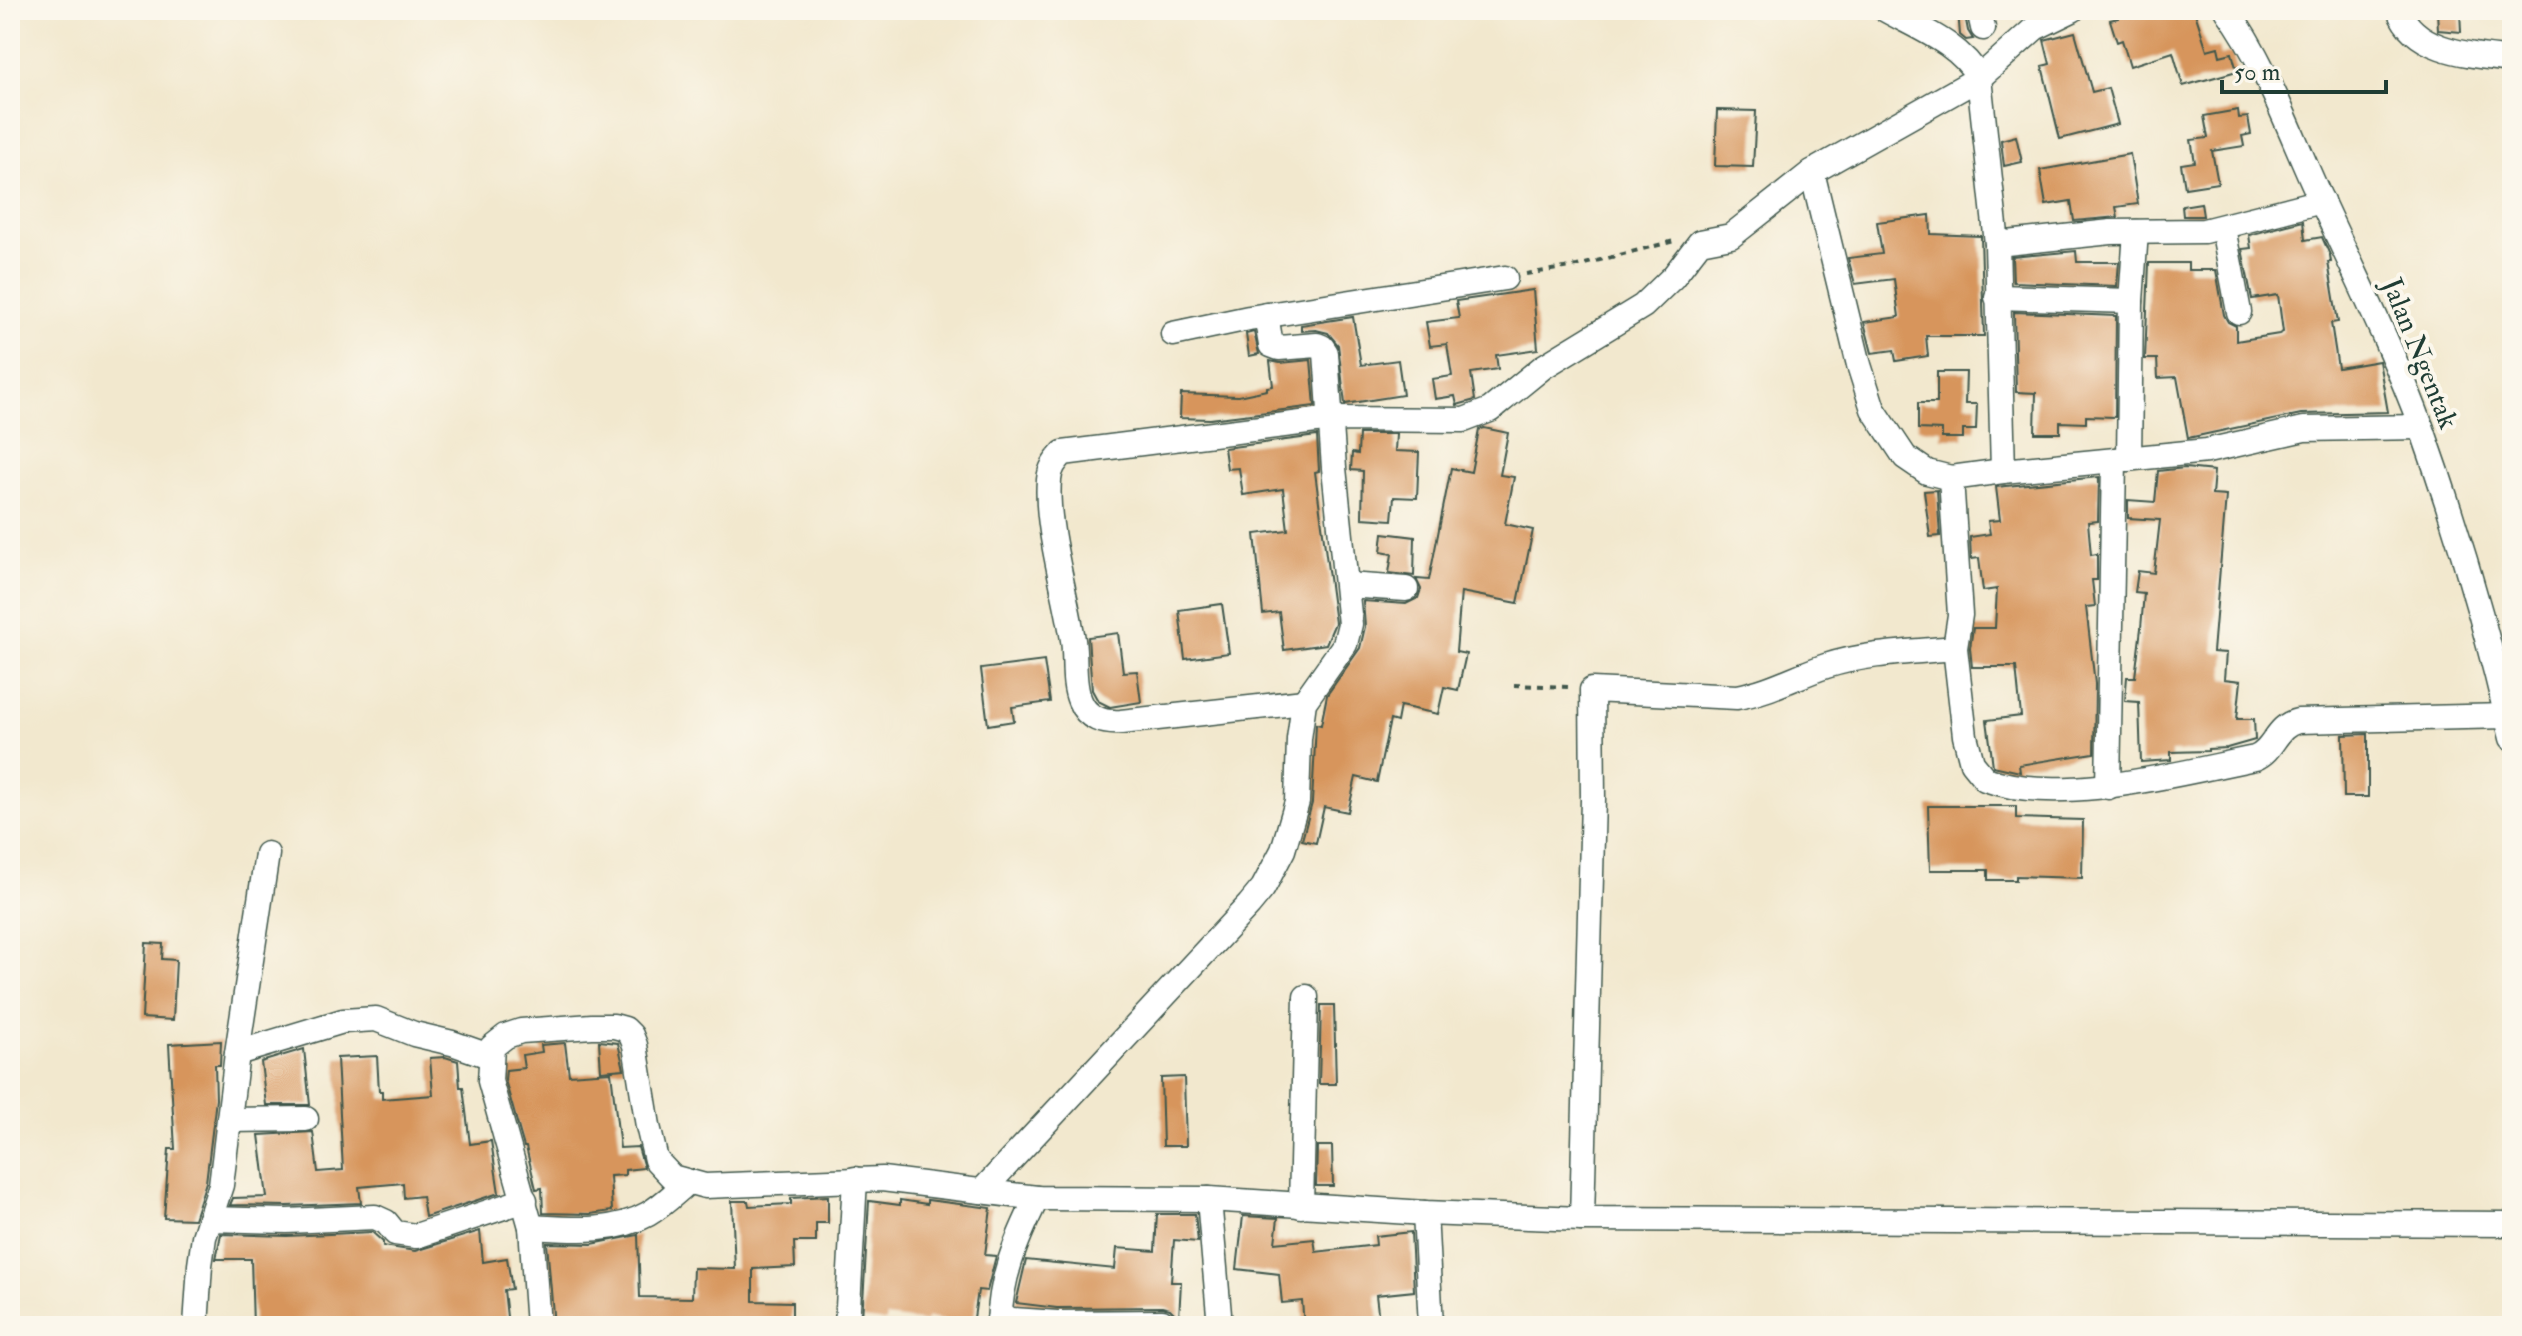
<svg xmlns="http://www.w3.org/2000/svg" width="2522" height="1336" viewBox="0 0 2522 1336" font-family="'IM FELL Double Pica',serif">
<rect width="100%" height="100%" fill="#fbf7ec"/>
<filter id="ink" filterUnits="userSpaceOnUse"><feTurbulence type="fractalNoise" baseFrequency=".0125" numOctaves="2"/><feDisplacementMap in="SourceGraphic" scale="16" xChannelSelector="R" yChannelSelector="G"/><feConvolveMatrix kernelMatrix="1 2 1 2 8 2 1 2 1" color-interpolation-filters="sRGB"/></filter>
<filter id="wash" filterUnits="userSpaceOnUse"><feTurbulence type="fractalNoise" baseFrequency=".006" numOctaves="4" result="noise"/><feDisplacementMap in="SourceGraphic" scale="32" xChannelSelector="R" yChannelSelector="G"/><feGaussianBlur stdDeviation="1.8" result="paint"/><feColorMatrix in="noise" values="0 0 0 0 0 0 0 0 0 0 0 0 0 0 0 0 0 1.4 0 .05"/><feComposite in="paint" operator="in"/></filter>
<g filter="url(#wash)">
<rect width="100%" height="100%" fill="#f2e8ce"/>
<g id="blocks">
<!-- building -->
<g fill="#d7955b">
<polygon points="1958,10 1964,10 1968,31 1973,39 1966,40 1960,35"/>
<polygon points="2116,10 2194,10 2207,50 2218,47 2220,56 2232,53 2237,71 2183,86 2173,52 2130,66 2122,40 2117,42 2110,20 2118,18"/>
<polygon points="2437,10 2460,10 2461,32 2438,30"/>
<polygon points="2075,32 2092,92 2108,88 2118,124 2060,139 2042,66 2050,64 2044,40"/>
<polygon points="1717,110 1756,111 1753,167 1715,166"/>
<polygon points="2238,110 2239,118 2248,117 2251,134 2242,136 2244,146 2212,151 2218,183 2185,188 2181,164 2195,162 2191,140 2208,138 2204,116"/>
<polygon points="2016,136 2022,162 2004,166 2001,140"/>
<polygon points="2130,154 2138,204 2116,207 2118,217 2074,221 2071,201 2046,205 2040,170"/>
<polygon points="2201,203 2203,216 2183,216 2182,206"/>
<polygon points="1930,215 1931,234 1981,236 1984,336 1926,336 1928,356 1896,361 1894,350 1872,353 1864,322 1899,317 1894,279 1855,284 1848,258 1882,254 1877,222"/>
<polygon points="2303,221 2305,240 2322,237 2330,255 2331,262 2328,262 2338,322 2331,323 2338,368 2379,361 2388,412 2301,414 2188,438 2177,377 2158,378 2157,359 2145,359 2149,263 2188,263 2188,270 2216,270 2224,315 2228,322 2236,326 2236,341 2279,334 2283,332 2278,295 2252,299 2242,249 2251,248 2249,235"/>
<polygon points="2076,251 2077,262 2119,262 2117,286 2013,282 2012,257"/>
<polygon points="1533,290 1538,349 1496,355 1498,369 1471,373 1475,400 1457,405 1455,396 1435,399 1432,379 1452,376 1447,344 1430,346 1426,322 1459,318 1456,301"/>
<polygon points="2014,312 2116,316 2115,417 2086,416 2086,423 2060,422 2060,433 2035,433 2036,393 2016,392"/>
<polygon points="1353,317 1361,365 1398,360 1403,395 1345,404 1338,345 1328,333 1316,330 1301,331 1301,325"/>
<polygon points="1254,332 1259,354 1249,356 1246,334"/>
<polygon points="1311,360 1315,406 1210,419 1180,418 1181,394 1238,396 1267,390 1267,387 1273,386 1270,361 1280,363"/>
<polygon points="1937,372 1966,372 1965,404 1977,404 1976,430 1963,430 1963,438 1942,438 1942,430 1918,429 1918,403 1937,403"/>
<polygon points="1484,428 1508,433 1500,475 1514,477 1505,524 1533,530 1518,603 1461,592 1456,652 1466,654 1458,690 1444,687 1438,714 1400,706 1397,722 1390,720 1377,782 1356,777 1348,812 1324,807 1316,843 1302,840 1312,803 1316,724 1321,725 1327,695 1360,648 1365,627 1363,601 1406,604 1418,598 1421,589 1416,579 1429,580 1451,468 1471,472 1479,430"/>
<polygon points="1359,434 1396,434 1395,451 1419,452 1417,498 1394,497 1392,520 1362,518 1363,471 1351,470 1352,453 1358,454"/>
<polygon points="1317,436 1319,471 1315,472 1335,623 1326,644 1284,650 1279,612 1263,614 1255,534 1288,530 1283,489 1243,495 1239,468 1227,469 1224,448"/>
<polygon points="2185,468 2214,471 2212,495 2226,496 2213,652 2226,653 2224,679 2241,681 2237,719 2254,719 2255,740 2227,748 2208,749 2208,751 2171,752 2171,760 2141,762 2139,702 2125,701 2127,677 2135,677 2141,628 2144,593 2135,592 2138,571 2154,573 2160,520 2128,518 2128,500 2155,502 2158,471"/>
<polygon points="2099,477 2098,521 2088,522 2091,555 2097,554 2097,580 2092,580 2095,606 2086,607 2095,684 2094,753 2019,765 2020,772 1993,766 1987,720 2021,716 2016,667 1972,667 1970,648 1973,628 1995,628 1997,589 1983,591 1979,558 1971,559 1970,537 1990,534 1988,521 2000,520 1996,487"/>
<polygon points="1937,490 1940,536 1930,537 1924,491"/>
<polygon points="1383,533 1415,537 1414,576 1389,573 1392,554 1381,552"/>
<polygon points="1222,604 1229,653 1185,659 1179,610"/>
<polygon points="1118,633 1123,672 1137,671 1141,702 1110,707 1098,701 1092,690 1088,637"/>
<polygon points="1044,661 1050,702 1012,707 1014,721 988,725 981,669"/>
<polygon points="2368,734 2368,797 2344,797 2343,735"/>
<polygon points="1928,806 2016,806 2016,818 2083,820 2082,878 2016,876 2016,880 1988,880 1988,870 1930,870"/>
<polygon points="146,943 163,944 162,959 176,960 173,1020 142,1018"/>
<polygon points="1321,1005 1334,1005 1336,1084 1319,1084"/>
<polygon points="221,1041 220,1065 215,1065 216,1099 206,1182 194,1219 164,1218 169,1149 175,1149 169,1044"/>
<polygon points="599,1041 618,1043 624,1069 601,1071"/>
<polygon points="565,1043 569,1075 611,1072 620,1148 638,1147 644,1168 625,1170 625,1175 610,1176 612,1211 590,1214 543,1213 542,1188 536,1189 526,1147 524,1147 505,1080 506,1070 524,1068 522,1055 542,1052 541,1045"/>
<polygon points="304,1049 310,1105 266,1105 261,1062"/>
<polygon points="377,1056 379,1091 382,1091 382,1099 433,1095 430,1058 445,1057 458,1061 460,1087 463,1087 470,1144 491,1141 499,1193 425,1217 422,1196 404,1198 403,1183 359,1187 361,1203 287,1206 230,1205 233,1198 267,1197 259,1135 313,1132 318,1172 343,1170 337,1058"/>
<polygon points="1184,1077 1186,1146 1163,1146 1161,1078"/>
<polygon points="1317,1146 1332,1146 1333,1186 1316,1186"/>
<polygon points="828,1196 828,1223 816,1223 816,1242 794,1242 795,1267 753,1269 753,1301 792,1302 792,1326 554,1326 547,1243 592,1244 638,1235 640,1297 692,1298 693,1268 735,1269 732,1201 748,1201 749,1206 791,1204 791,1198"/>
<polygon points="900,1200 927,1204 927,1200 991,1208 985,1255 996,1256 987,1291 978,1290 973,1325 927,1318 926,1322 886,1317 886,1322 862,1319 869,1201 900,1205"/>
<polygon points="1157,1214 1195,1214 1198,1242 1174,1240 1171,1282 1181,1282 1179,1318 1170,1309 1162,1307 1057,1308 1016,1303 1026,1260 1115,1269 1117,1248 1155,1251"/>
<polygon points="1243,1216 1278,1218 1275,1243 1314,1239 1316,1252 1376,1245 1375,1236 1411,1232 1414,1291 1376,1295 1379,1320 1304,1326 1302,1301 1282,1303 1279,1274 1237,1269"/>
<polygon points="480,1231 483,1262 507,1258 512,1289 504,1290 508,1326 477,1326 477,1324 253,1326 251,1259 216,1259 221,1234 287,1236 372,1232 383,1242 383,1246 415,1251"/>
</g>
</g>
</g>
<g filter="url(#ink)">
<use href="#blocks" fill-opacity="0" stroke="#3f574b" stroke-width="2"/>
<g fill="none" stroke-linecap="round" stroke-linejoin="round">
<!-- minor casing -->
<g stroke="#3f574b" stroke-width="27">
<g id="minor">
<path d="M1886 10C1918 28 1961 44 1979 78L1997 244 2003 471 2207 451 2304 429 2421 427"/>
<polyline points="1979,10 1983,28"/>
<path d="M2227 10C2264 60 2290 132 2316 189 2352 268 2392 347 2422 429 2458 530 2488 634 2512 738"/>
<path d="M2399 10C2415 53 2473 55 2512 60"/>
<polyline points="1812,172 1859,365 1873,409 1905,457 1927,472 1951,478"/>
<polyline points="2223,228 2239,312"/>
<polyline points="1997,244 2111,232 2204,231 2322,201"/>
<polyline points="1997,297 2131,301"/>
<polyline points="1173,334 1249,318 1505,278"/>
<polyline points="2129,459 2131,301 2136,232"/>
<path d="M2003 471 1951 478 1960 615 1955 648 1965 736 1972 763 1985 779C2060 806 2179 773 2255 758 2275 750 2275 726 2298 721L2507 716"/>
<polyline points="1347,585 1406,589"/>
<path d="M1304 702 1121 722C1104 723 1087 719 1080 701 1072 683 1076 659 1073 640 1066 593 1045 525 1049 480 1050 468 1055 462 1063 453L1332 419 1464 420 1490 410 1543 367 1643 306 1673 277 1700 242 1731 236 1812 172 1979 78 2035 28 2072 10"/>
<polyline points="2108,787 2114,461"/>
<polyline points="237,1053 343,1021 376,1019 414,1034 452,1043 489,1056"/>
<polyline points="230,1120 306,1119"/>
<polyline points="982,1191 1249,905 1263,888 1283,850 1297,802 1299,739 1304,702 1345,644 1350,624 1334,468 1326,353 1322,347 1317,345 1279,348 1271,345 1266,315"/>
<polyline points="1209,1199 1220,1326"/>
<polyline points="1301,1206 1306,997"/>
<polyline points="1425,1213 1431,1326"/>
<polyline points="210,1219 287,1221 375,1217 386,1222 395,1233 416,1236 525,1200"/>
<path d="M1582 1219 1593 799 1592 690 1737 697C1768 692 1796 676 1826 666 1867 653 1912 652 1955 648"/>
<path d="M531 1227C570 1229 613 1234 648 1214 662 1206 674 1194 687 1183"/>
<polyline points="999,1319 1057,1323 1162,1322"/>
<polyline points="196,1326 200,1265 204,1237 221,1185 237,1053 267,854"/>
<polyline points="538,1326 531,1227 490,1081 492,1047 506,1036 521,1031 592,1026 614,1026 625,1029 631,1035 635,1045 648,1126 656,1160 672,1177 705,1186 882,1179 1037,1198 1209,1199 1425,1213 1582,1219 2512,1224"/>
<polyline points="847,1326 855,1179"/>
<path d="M999 1326C1000 1278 1016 1240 1037 1198"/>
</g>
</g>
<!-- path -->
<g stroke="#3f574b" stroke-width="4" stroke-dasharray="6 6" stroke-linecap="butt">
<polyline points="1526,274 1577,266 1674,241"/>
<polyline points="1514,685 1570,687"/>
</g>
<!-- minor -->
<use href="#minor" stroke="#fff" stroke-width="24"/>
</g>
</g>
<g text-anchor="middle" stroke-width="8" stroke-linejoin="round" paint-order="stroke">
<!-- street labels -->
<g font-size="28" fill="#1f3d34" stroke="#fbf7ec">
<text transform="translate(2421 353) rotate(68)" y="10">Jalan Ngentak</text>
</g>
</g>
<!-- margin -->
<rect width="2522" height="1336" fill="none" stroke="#fbf7ec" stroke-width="40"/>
<!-- scale -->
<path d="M2222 80v12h164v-12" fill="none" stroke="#1f3d34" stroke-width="4"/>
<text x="2234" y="80" font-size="24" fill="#1f3d34" stroke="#fbf7ec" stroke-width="6" paint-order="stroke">50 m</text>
</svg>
